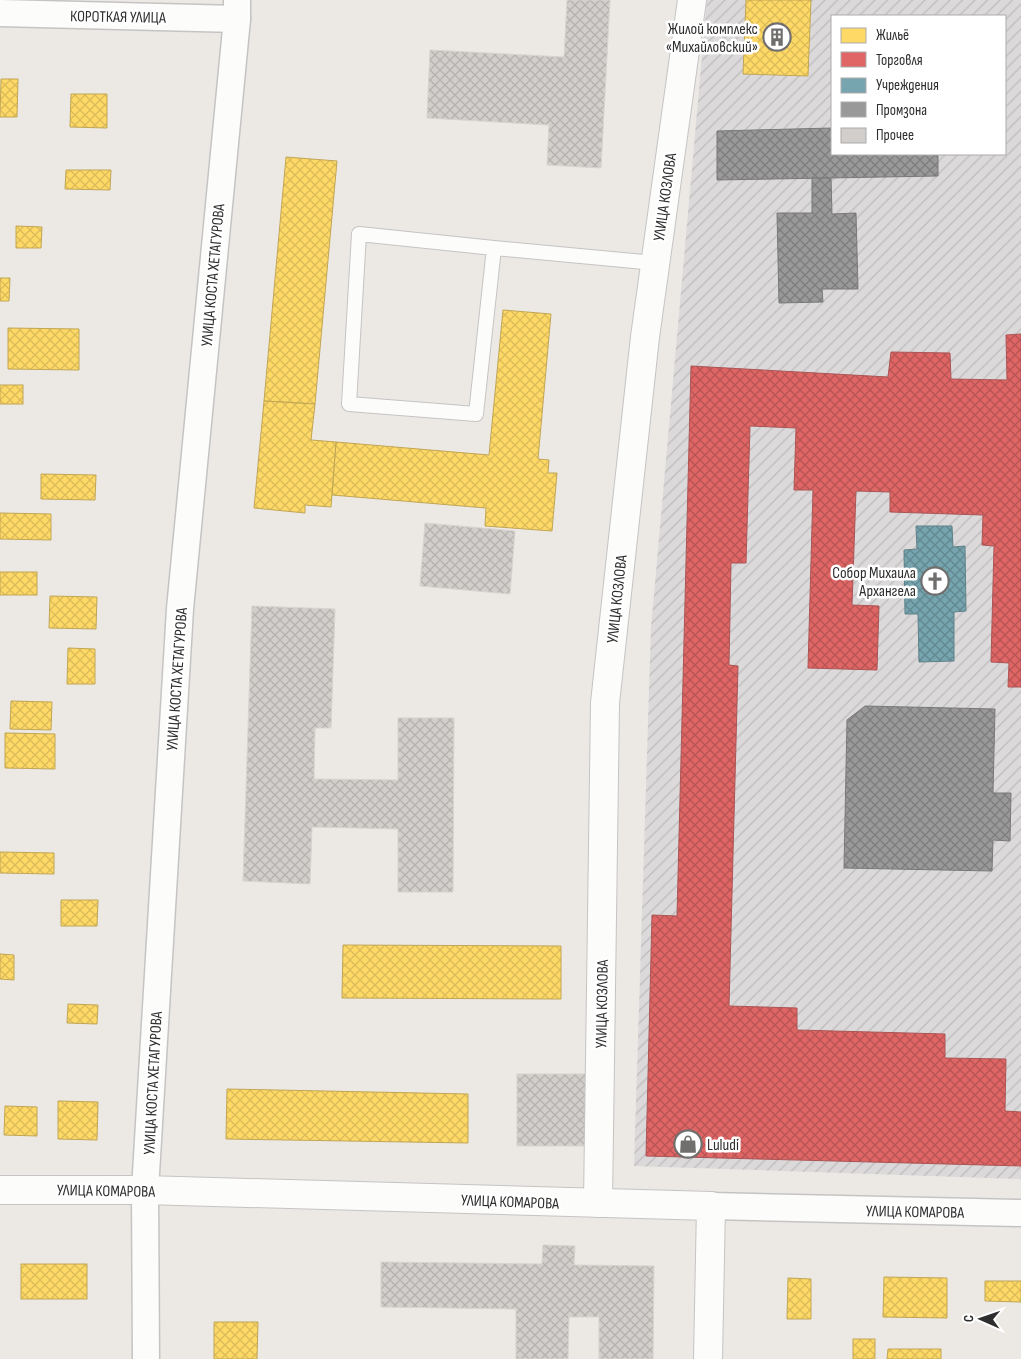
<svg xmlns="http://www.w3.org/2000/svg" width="1021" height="1359" viewBox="0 0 1021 1359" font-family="'Sofia Sans Condensed',sans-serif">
<defs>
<pattern id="industrial-furrows" width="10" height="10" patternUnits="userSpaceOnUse" patternTransform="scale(1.25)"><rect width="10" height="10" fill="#dcd9db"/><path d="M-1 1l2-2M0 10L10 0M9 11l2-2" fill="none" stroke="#bdbbbc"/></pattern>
<pattern id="homes-cross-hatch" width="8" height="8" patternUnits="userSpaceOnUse" patternTransform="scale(1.25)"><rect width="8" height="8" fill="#ffd966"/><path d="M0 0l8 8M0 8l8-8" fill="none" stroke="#dbbb59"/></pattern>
<pattern id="shops-cross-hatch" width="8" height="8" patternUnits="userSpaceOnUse" patternTransform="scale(1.25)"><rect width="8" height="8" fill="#e06666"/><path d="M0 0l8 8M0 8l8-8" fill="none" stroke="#b65454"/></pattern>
<pattern id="public-cross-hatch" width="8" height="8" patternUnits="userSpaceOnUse" patternTransform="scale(1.25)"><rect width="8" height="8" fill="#76a5af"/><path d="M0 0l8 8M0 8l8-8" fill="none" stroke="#61878f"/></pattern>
<pattern id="industry-cross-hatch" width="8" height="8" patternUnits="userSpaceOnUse" patternTransform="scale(1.25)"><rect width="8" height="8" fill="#999"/><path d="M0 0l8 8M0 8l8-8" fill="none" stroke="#7d7d7d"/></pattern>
<pattern id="building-cross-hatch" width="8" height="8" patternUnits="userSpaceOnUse" patternTransform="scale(1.25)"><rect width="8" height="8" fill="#d1cecb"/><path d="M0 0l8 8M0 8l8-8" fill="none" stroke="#b4b1af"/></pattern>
</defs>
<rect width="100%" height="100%" fill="#ece8e4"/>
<!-- industrial -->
<path fill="url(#industrial-furrows)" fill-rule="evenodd" d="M707 0H1021V1179L634 1166 651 628ZM832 16H1005V154H832Z"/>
<!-- homes -->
<g fill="url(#homes-cross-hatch)" stroke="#c0a655">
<polygon points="746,0 811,0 808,76 743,74"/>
<polygon points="1,79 18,79 17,117 0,117"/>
<polygon points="71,94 107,94 107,128 70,127"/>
<polygon points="286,157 337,161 315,404 264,401"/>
<polygon points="66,170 111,170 110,190 65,189"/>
<polygon points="16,226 42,227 41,248 16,248"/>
<polygon points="0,278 10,278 9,301 0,301"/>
<polygon points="503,310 551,314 538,459 549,460 548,473 557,473 552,531 485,526 486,508 332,495 336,442 489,455"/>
<polygon points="8,328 79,329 79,370 8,369"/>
<rect x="0" y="385" width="23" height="19"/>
<polygon points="264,401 315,404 311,440 336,442 331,507 305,505 305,513 254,508"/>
<polygon points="41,474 96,475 95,500 41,499"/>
<polygon points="0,513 51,514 51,540 0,539"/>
<rect x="0" y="572" width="37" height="23"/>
<polygon points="50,596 97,597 96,629 49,628"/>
<polygon points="68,648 95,649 95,684 67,684"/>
<polygon points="11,701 52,702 51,730 10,729"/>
<polygon points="5,733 55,734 55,769 5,768"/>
<polygon points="0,852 54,853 54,874 0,873"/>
<polygon points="61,900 98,900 97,926 61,926"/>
<polygon points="343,945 561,946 561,999 342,998"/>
<polygon points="0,954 14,955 14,980 0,979"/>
<polygon points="68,1004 98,1005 97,1024 67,1023"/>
<polygon points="227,1089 468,1094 468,1143 226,1139"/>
<polygon points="58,1101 98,1102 97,1140 58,1139"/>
<polygon points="5,1106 37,1107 37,1136 4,1135"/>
<rect x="21" y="1264" width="66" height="35"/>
<polygon points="884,1277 947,1278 947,1318 883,1317"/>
<polygon points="788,1278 811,1279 811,1319 787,1319"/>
<polygon points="985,1281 1021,1281 1021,1302 985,1301"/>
<polygon points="214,1322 258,1322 257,1359 214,1359"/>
<rect x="853" y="1339" width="22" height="20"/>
<polygon points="888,1349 941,1349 941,1359 887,1359"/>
</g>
<!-- shops -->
<polygon fill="url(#shops-cross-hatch)" stroke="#ab5555" points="1021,334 1021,687 1008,687 1009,663 991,662 994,546 982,545 983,515 890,512 890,492 856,491 852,605 879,606 877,670 808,668 813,490 794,490 796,428 750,426 746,563 731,563 729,665 738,666 729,1006 797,1008 797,1030 945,1034 945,1058 1006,1059 1005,1111 1021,1112 1021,1166 646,1156 652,915 677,916 691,366 888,377 891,352 950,353 951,379 1007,380 1006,335"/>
<!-- public -->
<polygon fill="url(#public-cross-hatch)" stroke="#608188" points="916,526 952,526 953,547 965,546 966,611 954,612 954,661 919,662 918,614 905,614 904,550 917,549"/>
<!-- industry -->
<g fill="url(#industry-cross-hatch)" stroke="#797979">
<polygon points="832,128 832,154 938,154 938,176 717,180 717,131"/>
<polygon points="812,178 831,178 832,214 856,213 858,289 822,289 823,302 779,303 777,213 812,213"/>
<polygon points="865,706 995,709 993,793 1011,793 1010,841 993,840 992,871 844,868 847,720"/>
</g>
<!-- building -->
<g fill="url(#building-cross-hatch)" stroke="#d7d4d0">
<polygon points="567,0 610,0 601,168 547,165 549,125 427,118 430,50 564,57"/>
<polygon points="425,523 515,531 510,594 420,586"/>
<polygon points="252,606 335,609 331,728 315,728 314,779 398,780 398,718 454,718 453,892 398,892 398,829 312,827 310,884 243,881"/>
<polygon points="517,1074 586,1074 585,1146 517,1146"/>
<polygon points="543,1245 575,1246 574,1265 654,1266 653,1359 599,1359 599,1317 569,1317 568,1359 516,1359 516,1309 381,1307 381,1262 542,1264"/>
</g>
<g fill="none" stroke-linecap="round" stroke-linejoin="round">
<!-- lane casing -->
<g stroke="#c5c4c5" stroke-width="16">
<polyline id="lane" points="494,248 359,234 349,404 476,414 494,248 655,263"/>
</g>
<!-- street casing -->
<g stroke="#c5c4c5" stroke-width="29">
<g id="street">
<polyline points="0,13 237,19"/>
<polyline points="711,1206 1021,1213"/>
<polyline points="146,1359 145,1190 180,609 237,19 237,0"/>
</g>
</g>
<!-- secondary casing -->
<g stroke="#c5c4c5" stroke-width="30">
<g id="secondary">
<polyline points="0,1190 145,1190 711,1206 708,1359"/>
<polyline points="598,1203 605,703 645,337 692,0"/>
</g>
</g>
<!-- lane -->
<use href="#lane" stroke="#fcfcfb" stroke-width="14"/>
<!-- street -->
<use href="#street" stroke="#fcfcfb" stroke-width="26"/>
<!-- secondary -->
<use href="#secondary" stroke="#fcfcfb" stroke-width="28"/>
</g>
<!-- icons -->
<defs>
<g id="building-ring" transform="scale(1.4375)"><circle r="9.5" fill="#fff" stroke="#706f6e" stroke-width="1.5"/><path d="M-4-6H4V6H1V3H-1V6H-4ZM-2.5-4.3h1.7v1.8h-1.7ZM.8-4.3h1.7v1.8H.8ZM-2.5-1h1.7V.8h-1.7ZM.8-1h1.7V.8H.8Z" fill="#706f6e"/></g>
<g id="church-ring" transform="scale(1.4375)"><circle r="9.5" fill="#fff" stroke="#706f6e" stroke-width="1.5"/><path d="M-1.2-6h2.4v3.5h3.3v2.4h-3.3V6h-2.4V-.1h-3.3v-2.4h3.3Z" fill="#706f6e"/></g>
<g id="shop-ring" transform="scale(1.4375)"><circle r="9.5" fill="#fff" stroke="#706f6e" stroke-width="1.5"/><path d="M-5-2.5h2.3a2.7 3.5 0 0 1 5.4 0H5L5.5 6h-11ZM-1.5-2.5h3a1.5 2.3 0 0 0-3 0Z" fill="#706f6e"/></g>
</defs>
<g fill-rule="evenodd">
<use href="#building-ring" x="777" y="37"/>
<use href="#church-ring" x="935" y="581"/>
<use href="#shop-ring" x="688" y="1144"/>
</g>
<g text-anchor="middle" stroke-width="5" stroke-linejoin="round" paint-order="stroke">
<!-- street labels -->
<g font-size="16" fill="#2e2e2e" stroke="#fff">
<text transform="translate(118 16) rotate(1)" y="6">КОРОТКАЯ УЛИЦА</text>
<text transform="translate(664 197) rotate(-82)" y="6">УЛИЦА КОЗЛОВА</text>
<text transform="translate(212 275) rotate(-85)" y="6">УЛИЦА КОСТА ХЕТАГУРОВА</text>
<text transform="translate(616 599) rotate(-84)" y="6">УЛИЦА КОЗЛОВА</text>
<text transform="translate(176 679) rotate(-86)" y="6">УЛИЦА КОСТА ХЕТАГУРОВА</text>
<text transform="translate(601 1004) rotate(-89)" y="6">УЛИЦА КОЗЛОВА</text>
<text transform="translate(152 1083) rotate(-87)" y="6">УЛИЦА КОСТА ХЕТАГУРОВА</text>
<text transform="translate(106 1190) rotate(1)" y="6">УЛИЦА КОМАРОВА</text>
<text transform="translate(510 1201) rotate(2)" y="6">УЛИЦА КОМАРОВА</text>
<text transform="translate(915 1211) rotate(1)" y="6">УЛИЦА КОМАРОВА</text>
</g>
<!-- poi labels -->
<g font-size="16" fill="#2e2e2e" stroke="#fff" text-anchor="end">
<text x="758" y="34">Жилой комплекс<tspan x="758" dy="18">«Михайловский»</tspan></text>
<text x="916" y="578">Собор Михаила<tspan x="916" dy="18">Архангела</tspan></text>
<text x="707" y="1150" text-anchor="start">Luludi</text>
</g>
</g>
<!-- legend -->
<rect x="831" y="15" width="175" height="140" fill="#ffffff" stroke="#ababab"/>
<rect x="841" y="28" width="25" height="15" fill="#ffd966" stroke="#ababab"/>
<text x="876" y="40" font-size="15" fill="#2e2e2e">Жильё</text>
<rect x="841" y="52" width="25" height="15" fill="#e06666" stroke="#ababab"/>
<text x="876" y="65" font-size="15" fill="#2e2e2e">Торговля</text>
<rect x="841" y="78" width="25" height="15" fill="#76a5af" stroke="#ababab"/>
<text x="876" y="90" font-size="15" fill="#2e2e2e">Учреждения</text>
<rect x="841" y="102" width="25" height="15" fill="#999999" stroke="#ababab"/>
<text x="876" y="115" font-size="15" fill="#2e2e2e">Промзона</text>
<rect x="841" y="128" width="25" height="15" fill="#d1cecb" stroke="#ababab"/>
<text x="876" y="140" font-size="15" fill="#2e2e2e">Прочее</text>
<!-- north arrow -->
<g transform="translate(981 1319) rotate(272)" stroke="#ffffff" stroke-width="4" paint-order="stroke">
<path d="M0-4L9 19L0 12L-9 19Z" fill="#2e2e2e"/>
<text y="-8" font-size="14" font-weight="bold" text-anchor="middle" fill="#2e2e2e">С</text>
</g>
</svg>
